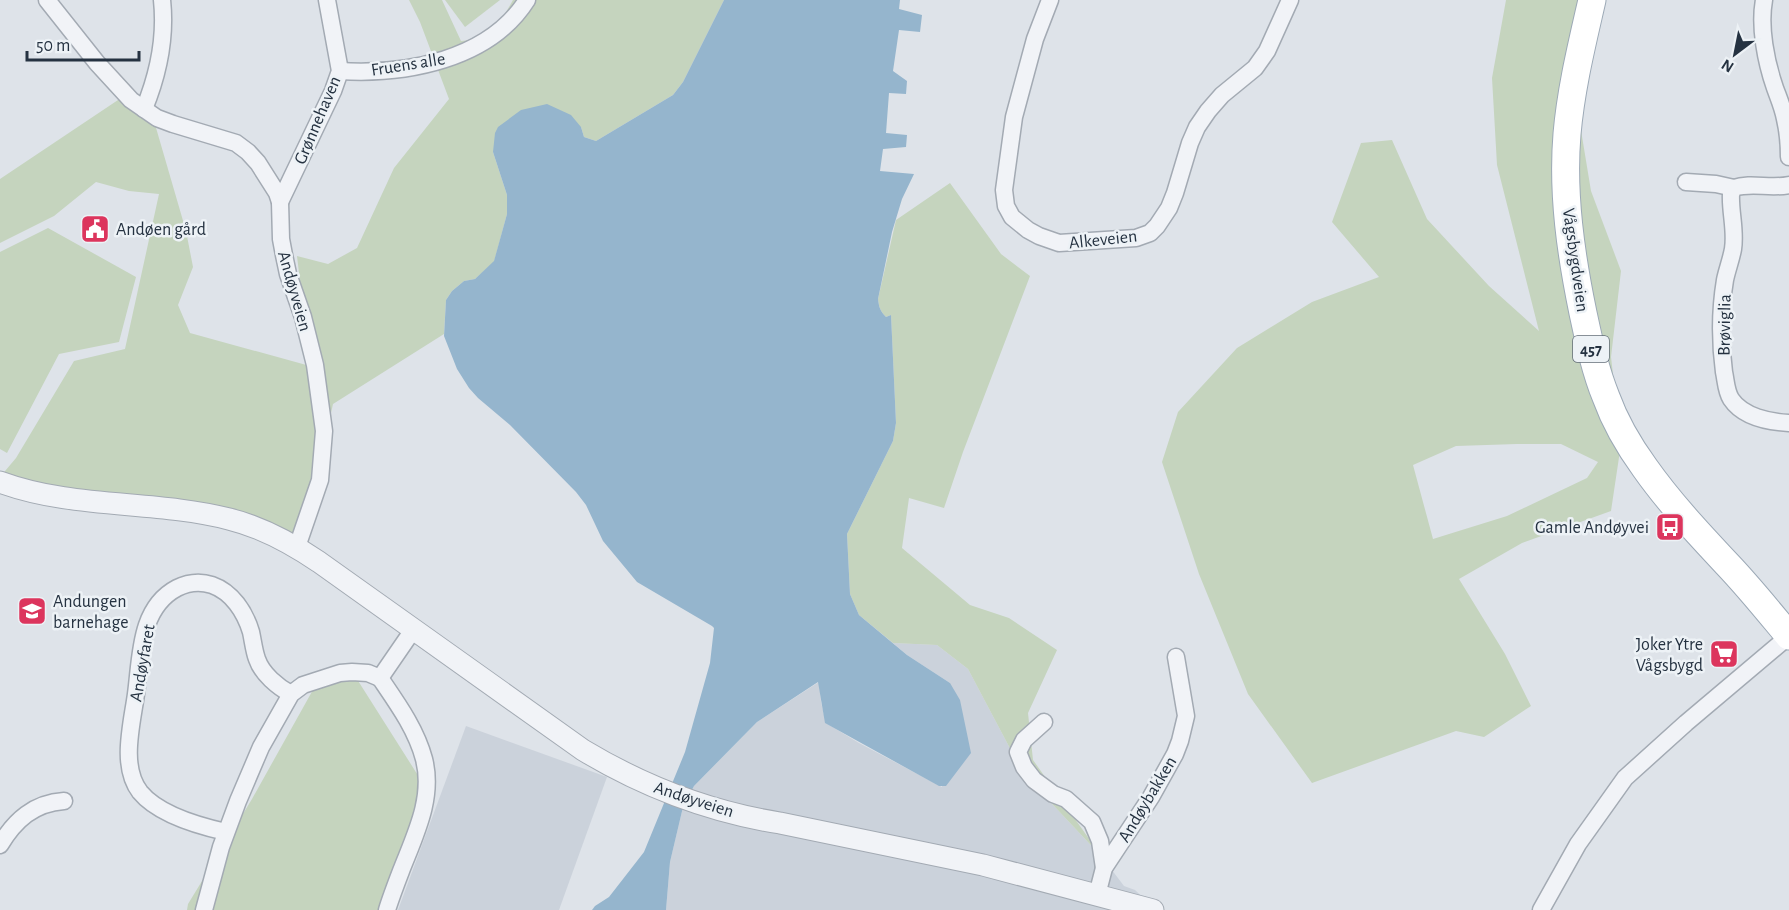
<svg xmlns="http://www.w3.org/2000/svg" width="1789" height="910" viewBox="0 0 1789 910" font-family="'Alegreya Sans',sans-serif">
<rect width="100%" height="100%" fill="#dee3e9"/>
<!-- built -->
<g fill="#cbd2db">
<polygon points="893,643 937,645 968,669 1023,773 1102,857 1124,886 1135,890 1156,910 666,910 670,862 683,807 694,786 757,722 819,682 821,702 826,723 859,743 942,787 950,683 907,655"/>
<polygon points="466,726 607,777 559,910 398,910"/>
</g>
<!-- green -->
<g fill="#c5d4be" fill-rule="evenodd">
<polygon points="409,0 442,0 461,41 491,38 513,0 724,0 683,82 673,95 596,141 584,137 581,127 493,152 507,195 507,214 494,262 475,279 464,281 452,291 446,300 444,334 333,404 318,472 299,547 258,527 0,477 16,458 74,361 125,349 159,194 129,191 96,182 54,216 0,243 0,179 124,96 152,114 186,231 193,267 178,305 190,333 310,366 297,256 328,264 357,248 394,168 449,99 420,22"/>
<polygon points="445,0 500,0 465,27"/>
<path d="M1506 0H1599L1577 106 1591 191 1621 271 1611 357 1621 444 1611 511 1522 543 1459 579 1505 654 1531 706 1484 737 1456 731 1312 783 1248 694 1199 574 1162 462 1178 412 1237 348 1312 302 1379 277 1332 222 1361 143 1392 140 1427 219 1489 286 1539 331 1497 165 1492 78ZM1517 444H1561L1598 462 1587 478 1507 516 1433 539 1413 465 1456 446Z"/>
<path d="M950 183 1001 254 1030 276 963 452 944 508 909 498 902 548 970 605 1009 618 1057 650 1028 713 1033 760 1102 857 1023 773 968 669 937 645 893 643 859 615 850 594 847 534 893 441 896 423 891 315 886 317C880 311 879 307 878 299L896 220Z"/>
<polygon points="48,228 136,277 119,342 59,354 7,453 0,449 0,252"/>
<polygon points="355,676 426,788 394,910 187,910 188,904 252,799 314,688"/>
</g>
<!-- water -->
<path fill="#95b5cd" d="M724 0H900L899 9 922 15 920 32 899 30 893 71 907 81 906 94 889 93 886 133 907 135 906 147 883 149 880 171 914 174 902 199 892 232 878 299C879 307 880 311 886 317L891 315 896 423 893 441 847 534 850 594 859 615 907 655 950 683 960 700 971 753 946 786H939L825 723 818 682 757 722 694 786 683 807 670 862 666 910H592L595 906 609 897 644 852 685 752 710 663 714 628 712 626 637 582 603 541 586 505 576 492 510 425 478 398 469 388 457 369 444 336 446 300 452 291 464 281 475 279 494 261 507 214V195L493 152 495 133 498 127 521 110 547 104 571 115 581 127 584 137 596 141 673 95 683 82Z"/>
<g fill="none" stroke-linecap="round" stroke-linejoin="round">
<!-- minor casing -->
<g stroke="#a3aab3" stroke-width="19">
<g id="minor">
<polyline points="47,0 97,63 131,100 157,118 173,124 236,143 248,152 258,163 277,193 280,202 281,239 284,255 288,274 303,317 315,365 324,431 320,480 297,547"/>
<polyline points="1050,0 1035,39 1014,117 1004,190 1006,206 1012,217 1028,230 1039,236 1059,243 1136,238 1150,233 1157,226 1169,208 1175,193 1190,143 1197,127 1208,111 1222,95 1255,68 1267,51 1290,0"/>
<path d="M1764 0C1759 27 1766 62 1775 88 1779 99 1783 108 1785 119 1788 132 1789 144 1789 157"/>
<path d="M340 71C406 75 489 60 527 0"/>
<path d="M144 109C158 75 166 37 162 0"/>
<polyline points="1686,182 1716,184 1734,188"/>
<path d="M1789 185C1770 189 1751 182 1734 188L1731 194C1730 212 1736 230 1733 249 1731 260 1727 270 1725 280 1720 310 1720 342 1724 372 1726 381 1726 391 1731 399 1743 417 1770 422 1789 423"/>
<polyline points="280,202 333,91 340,71 327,0"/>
<path d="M380 678C397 703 416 729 424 759 434 798 415 835 401 871 396 884 391 897 387 910"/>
<polyline points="1044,722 1024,740 1018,752 1024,767 1034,780 1053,794 1066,799 1092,822 1100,841 1104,868"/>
<path d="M226 832C199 826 158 814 140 792 120 766 132 724 136 694 141 657 139 608 177 588 187 583 200 581 212 585 232 592 245 612 251 632 253 641 254 651 257 659 262 674 278 687 291 694"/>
<path d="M0 845C15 820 34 803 64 801"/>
<polyline points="1097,895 1104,868 1151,797 1175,754 1180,741 1186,716 1176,657"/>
<polyline points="204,910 221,847 238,801 261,747 291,694 303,685 340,673 352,672 368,673 380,678 413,630"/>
<polyline points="1541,910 1578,844 1625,778 1686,723 1789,636"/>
</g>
</g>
<!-- tertiary casing -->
<g stroke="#a3aab3" stroke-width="23">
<path id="tertiary" d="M0 482C73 509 154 500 229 519 262 527 291 543 319 562L583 750C643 786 710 812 780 823L983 865 1153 910"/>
</g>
<!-- primary casing -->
<g stroke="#9ca9b6" stroke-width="29">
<path id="primary" d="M1592 0C1582 44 1571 88 1567 134 1562 194 1571 255 1583 313 1589 341 1595 370 1606 397 1615 422 1629 446 1645 468 1669 502 1698 533 1727 564 1749 587 1769 612 1789 636"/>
</g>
<!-- minor -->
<use href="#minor" stroke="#f1f3f7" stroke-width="16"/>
<!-- tertiary -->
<use href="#tertiary" stroke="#f1f3f7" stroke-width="21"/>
<!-- primary -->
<use href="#primary" stroke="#fff" stroke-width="27"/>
</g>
<!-- icons -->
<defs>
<g id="civic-square" transform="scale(1.5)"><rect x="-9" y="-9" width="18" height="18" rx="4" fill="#dc355d" stroke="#edf2f6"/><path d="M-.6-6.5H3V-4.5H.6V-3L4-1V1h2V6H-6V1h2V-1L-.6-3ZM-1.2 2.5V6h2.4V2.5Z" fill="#fff"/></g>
<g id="bus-square" transform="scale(1.5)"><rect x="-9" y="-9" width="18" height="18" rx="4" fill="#dc355d" stroke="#edf2f6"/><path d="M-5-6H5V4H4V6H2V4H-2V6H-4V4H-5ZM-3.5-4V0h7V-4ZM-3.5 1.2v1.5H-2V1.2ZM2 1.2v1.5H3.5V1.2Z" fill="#fff"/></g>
<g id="school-square" transform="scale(1.5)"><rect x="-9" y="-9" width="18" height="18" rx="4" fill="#dc355d" stroke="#edf2f6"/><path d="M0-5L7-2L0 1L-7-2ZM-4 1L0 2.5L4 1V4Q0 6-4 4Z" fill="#fff"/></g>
<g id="supermarket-square" transform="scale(1.5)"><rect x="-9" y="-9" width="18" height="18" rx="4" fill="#dc355d" stroke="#edf2f6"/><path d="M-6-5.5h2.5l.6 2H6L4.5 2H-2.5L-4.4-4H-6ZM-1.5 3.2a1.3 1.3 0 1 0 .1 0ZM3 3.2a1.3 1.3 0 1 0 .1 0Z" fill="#fff"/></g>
</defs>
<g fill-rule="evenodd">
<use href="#civic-square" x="95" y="229"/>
<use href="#bus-square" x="1670" y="527"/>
<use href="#school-square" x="32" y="611"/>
<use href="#supermarket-square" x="1724" y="654"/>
</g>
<g text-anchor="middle" stroke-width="5" stroke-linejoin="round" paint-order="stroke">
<!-- shield labels -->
<rect fill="#edf2f6" stroke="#616c77" stroke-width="1.5" x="1573" y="336" width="36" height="26" rx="4.5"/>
<g font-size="16" font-weight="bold" fill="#253241">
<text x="1591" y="355">457</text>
</g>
<!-- street labels -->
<g font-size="18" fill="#253241" stroke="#edf2f6">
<text transform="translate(408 64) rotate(-9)" y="6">Fruens alle</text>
<text transform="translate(317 120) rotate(-67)" y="6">Grønnehaven</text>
<text transform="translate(1103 239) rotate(-6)" y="6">Alkeveien</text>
<text transform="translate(1576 260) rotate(82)" y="6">Vågsbygdveien</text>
<text transform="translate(295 291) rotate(74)" y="6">Andøyveien</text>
<text transform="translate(1724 325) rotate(-89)" y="6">Brøviglia</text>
<text transform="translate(142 663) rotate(-80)" y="6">Andøyfaret</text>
<text transform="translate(694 799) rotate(18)" y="6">Andøyveien</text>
<text transform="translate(1147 799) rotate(-59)" y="6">Andøybakken</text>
</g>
<!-- poi labels -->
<g font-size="18" fill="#253241" stroke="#edf2f6" text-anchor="start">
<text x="116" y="235">Andøen gård</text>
<text x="1649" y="533" text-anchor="end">Gamle Andøyvei</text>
<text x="53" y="607">Andungen<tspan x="53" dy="21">barnehage</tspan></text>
<text x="1703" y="650" text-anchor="end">Joker Ytre<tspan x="1703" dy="21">Vågsbygd</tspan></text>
</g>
</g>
<!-- north arrow -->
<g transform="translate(1735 54) rotate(212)" stroke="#edf2f6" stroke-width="4.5" paint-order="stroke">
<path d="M0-4.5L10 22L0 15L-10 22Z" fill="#253241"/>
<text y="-9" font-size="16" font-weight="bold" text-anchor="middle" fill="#253241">N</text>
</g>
<!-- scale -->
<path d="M27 51v9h112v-9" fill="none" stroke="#253241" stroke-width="3"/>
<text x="36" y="51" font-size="18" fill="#253241" stroke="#edf2f6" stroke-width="4.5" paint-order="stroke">50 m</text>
</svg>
